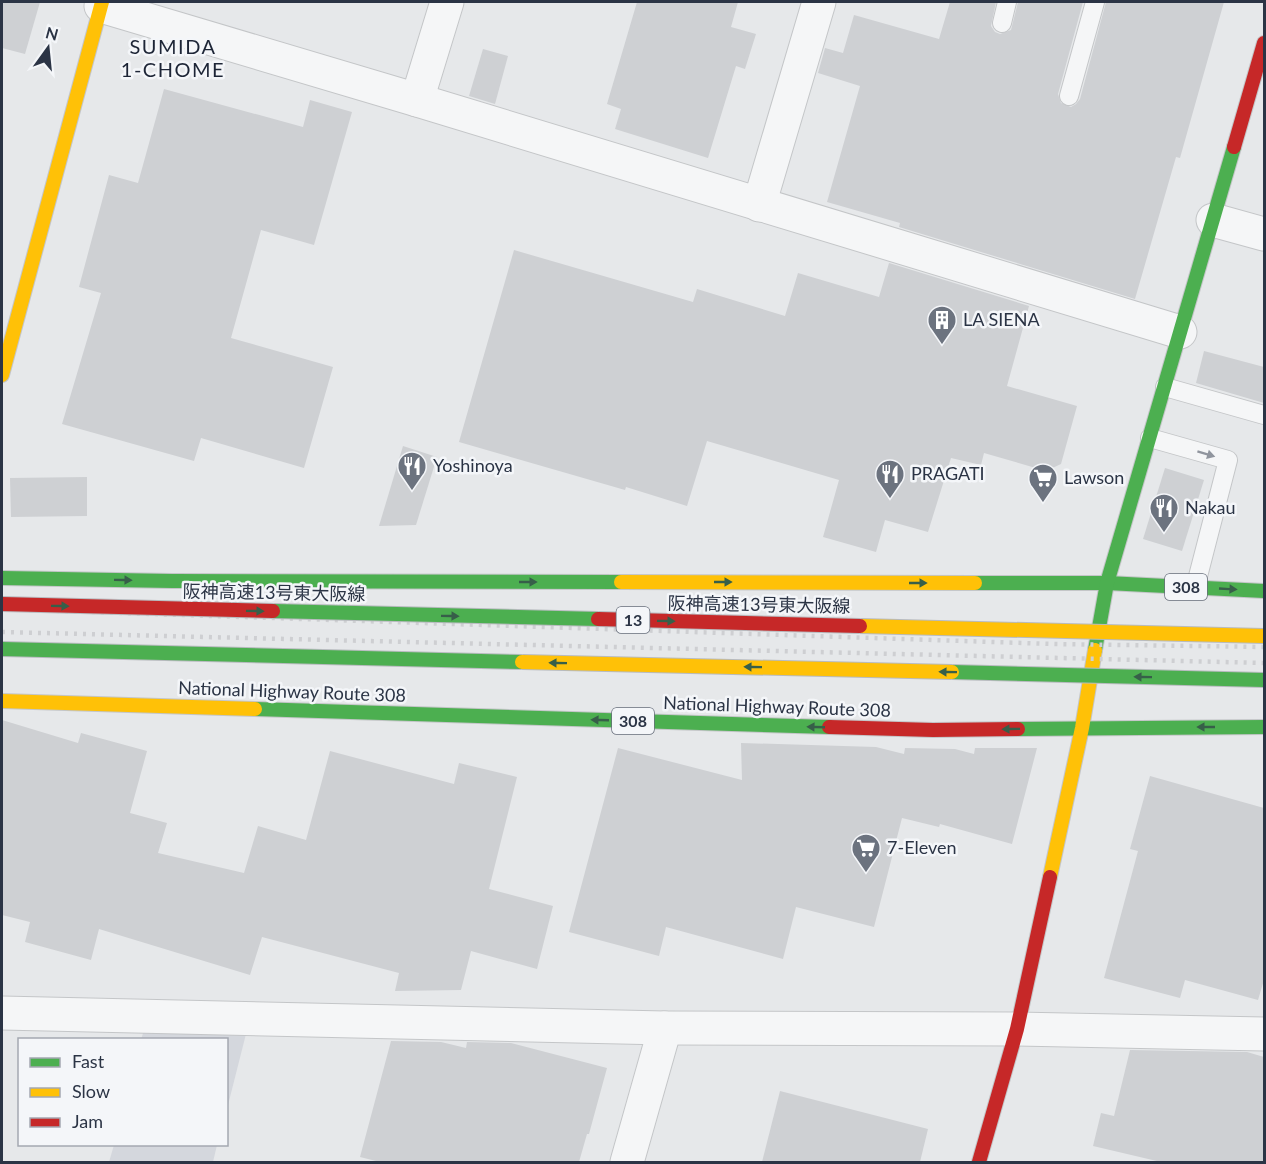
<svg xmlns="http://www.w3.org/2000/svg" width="1266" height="1164" viewBox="0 0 1266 1164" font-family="Lato,'Noto Sans JP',sans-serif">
<rect width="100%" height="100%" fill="#e6e8ea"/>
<!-- built -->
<g fill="#d4d7dd">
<polygon points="145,1026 247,1030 227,1109 226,1040 141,1040"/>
<polygon points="114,1145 114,1144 217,1145 213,1162 109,1162"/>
</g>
<!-- building -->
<g fill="#ced0d3">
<polygon points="2,2 40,2 25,54 2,48"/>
<polygon points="637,2 738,2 731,27 756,34 745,69 736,66 708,158 615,129 621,109 607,104"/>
<polygon points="950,2 996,2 991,26 995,32 1000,34 1011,30 1018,2 1083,2 1058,94 1061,103 1071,107 1076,104 1080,99 1106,2 1224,2 1180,158 1176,157 1135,299 899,227 900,223 827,202 860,86 818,73 825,48 843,53 854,15 939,39"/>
<polygon points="483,49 508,56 495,104 469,96"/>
<polygon points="164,89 303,127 310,100 352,112 314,245 261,230 231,338 333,367 304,468 201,438 194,461 62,424 101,293 79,287 109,175 138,183"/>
<polygon points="514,250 693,302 697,289 785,316 798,273 879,297 889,263 1029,306 1007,386 1077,406 1061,464 1046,471 984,453 981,465 951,458 928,532 885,520 876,552 823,537 839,480 707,441 687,506 626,487 625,490 459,442"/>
<polygon points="1204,351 1264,367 1264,403 1196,383"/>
<polygon points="403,446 437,457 416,525 379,526"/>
<polygon points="1165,468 1204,480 1182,551 1143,539"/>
<polygon points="87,477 87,516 11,517 10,478"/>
<polygon points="2,720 78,743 81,733 147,751 130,813 167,823 158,853 244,873 258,826 306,840 330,751 454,784 459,763 517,777 489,889 553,906 537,969 471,951 461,990 395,991 399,973 262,937 250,975 99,929 91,960 25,942 30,922 2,915"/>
<polygon points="741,743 876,747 904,754 905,748 955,749 974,754 975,748 1037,748 1012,844 940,824 939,827 902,818 874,927 796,907 783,959 666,927 659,956 569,932 618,748 742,780"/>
<polygon points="1150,776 1264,808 1264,980 1258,1000 1185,980 1180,998 1104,978 1138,851 1130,849"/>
<polygon points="391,1041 441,1042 466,1048 467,1042 511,1043 607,1068 589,1134 587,1134 579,1162 380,1162 360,1157"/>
<polygon points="1130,1050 1247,1052 1264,1057 1264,1162 1161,1162 1093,1146 1101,1113 1114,1116"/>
<polygon points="780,1091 928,1129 920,1162 762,1162"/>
</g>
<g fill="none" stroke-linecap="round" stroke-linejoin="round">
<!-- lane casing -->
<g stroke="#c4c6c8" stroke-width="20">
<g id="lane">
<polyline points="1002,23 1007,2"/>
<polyline points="1069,96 1095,2"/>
<polyline points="1165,387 1264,415"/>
<polyline points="1150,438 1228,460 1195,588"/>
</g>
</g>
<!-- street casing -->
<g stroke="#c4c6c8" stroke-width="35">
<g id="street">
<polyline points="101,6 417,100 1180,332"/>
<polyline points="417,100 447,2"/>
<polyline points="759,205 819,2"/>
<polyline points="1213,220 1264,234"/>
<polyline points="2,1013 665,1028 1017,1029 1264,1034"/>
<polyline points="627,1162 665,1028"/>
</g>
</g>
<!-- fast casing -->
<g stroke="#c4c6c8" stroke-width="16">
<g id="fast">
<polyline points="2,578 172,581 621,582"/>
<polyline points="975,583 1107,583 1264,591"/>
<polyline points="1095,650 1107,583 1234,147"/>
<polyline points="255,709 829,727"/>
<polyline points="1018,729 1264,727"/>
</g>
</g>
<!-- slow casing -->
<g stroke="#c4c6c8" stroke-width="16">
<g id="slow">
<polyline points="2,375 102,2"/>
<polyline points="621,582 975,583"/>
<polyline points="2,701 255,709"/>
<polyline points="1050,877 1082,728 1095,650"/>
</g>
</g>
<!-- jam casing -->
<g stroke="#c4c6c8" stroke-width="16">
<g id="jam">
<polyline points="1234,147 1264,43"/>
<polyline points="829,727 933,730 1018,729"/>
<polyline points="979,1162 1017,1029 1050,877"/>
</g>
</g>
<!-- lane -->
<use href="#lane" stroke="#f5f6f7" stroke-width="18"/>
<!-- street -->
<use href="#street" stroke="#f5f6f7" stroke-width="33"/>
<!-- fast -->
<use href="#fast" stroke="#4caf50" stroke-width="14"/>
<!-- slow -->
<use href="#slow" stroke="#ffc107" stroke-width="14"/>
<!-- jam -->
<use href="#jam" stroke="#c62828" stroke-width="14"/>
<!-- rail -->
<g stroke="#cecfd2" stroke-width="4.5" stroke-dasharray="3 6" stroke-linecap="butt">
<polyline points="2,609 1053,644 1264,647"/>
<polyline points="2,632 1264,663"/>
</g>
<!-- fast-bridge casing -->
<g stroke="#b8bbbf" stroke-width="16" stroke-linecap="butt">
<g id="fast-bridge">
<polyline points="273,611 598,619"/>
<polyline points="2,649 522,662"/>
<polyline points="952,672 1264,680"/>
</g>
</g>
<!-- slow-bridge casing -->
<g stroke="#b8bbbf" stroke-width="16" stroke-linecap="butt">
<g id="slow-bridge">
<polyline points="860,626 1264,636"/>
<polyline points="522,662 952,672"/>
</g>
</g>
<!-- jam-bridge casing -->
<g stroke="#b8bbbf" stroke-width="16" stroke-linecap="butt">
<g id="jam-bridge">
<polyline points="2,604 273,611"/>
<polyline points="598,619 860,626"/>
</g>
</g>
<!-- fast-bridge -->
<use href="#fast-bridge" stroke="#4caf50" stroke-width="14"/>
<!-- slow-bridge -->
<use href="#slow-bridge" stroke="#ffc107" stroke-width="14"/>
<!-- jam-bridge -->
<use href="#jam-bridge" stroke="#c62828" stroke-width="14"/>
</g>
<!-- one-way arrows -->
<defs><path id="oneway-solid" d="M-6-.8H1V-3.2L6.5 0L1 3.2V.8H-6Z" transform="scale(1.5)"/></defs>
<use fill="#90959e" href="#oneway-solid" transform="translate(1206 454) rotate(17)"/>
<g fill="#375f49">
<use href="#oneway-solid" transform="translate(123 580) rotate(1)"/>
<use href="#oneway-solid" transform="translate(528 582)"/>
<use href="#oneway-solid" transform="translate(723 582)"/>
<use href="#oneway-solid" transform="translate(918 583)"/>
<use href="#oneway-solid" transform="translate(1228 589) rotate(3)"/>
<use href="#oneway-solid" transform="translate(60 606) rotate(1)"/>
<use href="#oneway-solid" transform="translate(255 611) rotate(1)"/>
<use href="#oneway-solid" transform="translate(450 616) rotate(1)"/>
<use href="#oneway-solid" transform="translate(666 621) rotate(1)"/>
<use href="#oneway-solid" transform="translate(558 663) rotate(-179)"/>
<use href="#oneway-solid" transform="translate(753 667) rotate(-179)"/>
<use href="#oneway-solid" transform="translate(948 672) rotate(-179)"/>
<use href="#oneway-solid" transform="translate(1143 677) rotate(-179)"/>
<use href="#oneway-solid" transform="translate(600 720) rotate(-178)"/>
<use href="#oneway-solid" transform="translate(816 727) rotate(-178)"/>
<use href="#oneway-solid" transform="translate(1206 727) rotate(180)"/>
<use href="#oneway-solid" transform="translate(1011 729) rotate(179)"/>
</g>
<!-- icons -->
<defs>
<g id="building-pin" transform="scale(1.5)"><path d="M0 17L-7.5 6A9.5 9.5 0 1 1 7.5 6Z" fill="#6c737f" stroke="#f4f6f9"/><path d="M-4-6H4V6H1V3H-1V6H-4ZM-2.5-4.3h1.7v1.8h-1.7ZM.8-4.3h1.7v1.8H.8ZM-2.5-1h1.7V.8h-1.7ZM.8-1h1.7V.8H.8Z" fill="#fff"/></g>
<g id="restaurant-pin" transform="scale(1.5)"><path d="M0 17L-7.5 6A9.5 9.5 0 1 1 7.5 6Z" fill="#6c737f" stroke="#f4f6f9"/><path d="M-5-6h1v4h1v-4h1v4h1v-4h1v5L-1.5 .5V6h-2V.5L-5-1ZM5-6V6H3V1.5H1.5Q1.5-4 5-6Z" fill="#fff"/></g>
<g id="supermarket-pin" transform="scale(1.5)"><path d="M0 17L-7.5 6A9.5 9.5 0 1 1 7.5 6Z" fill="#6c737f" stroke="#f4f6f9"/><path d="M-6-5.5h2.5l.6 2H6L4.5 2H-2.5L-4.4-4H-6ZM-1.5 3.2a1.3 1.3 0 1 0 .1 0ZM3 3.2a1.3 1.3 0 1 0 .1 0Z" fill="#fff"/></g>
</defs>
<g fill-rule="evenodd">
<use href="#building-pin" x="942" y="320"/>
<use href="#restaurant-pin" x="412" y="466"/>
<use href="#restaurant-pin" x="890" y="474"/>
<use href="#supermarket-pin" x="1043" y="478"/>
<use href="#restaurant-pin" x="1164" y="508"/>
<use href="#supermarket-pin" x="866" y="848"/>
</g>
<g text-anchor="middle" stroke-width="5" stroke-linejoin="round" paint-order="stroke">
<!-- shield labels -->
<g fill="#f4f6f9" stroke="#676e7b" stroke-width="1.5">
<rect x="1165" y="574" width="42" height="26" rx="4.5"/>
<rect x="616.5" y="607" width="33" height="26" rx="4.5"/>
<rect x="612" y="708" width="42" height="26" rx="4.5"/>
</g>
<g font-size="16" font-weight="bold" fill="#2b3445">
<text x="1186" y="593">308</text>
<text x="633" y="626">13</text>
<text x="633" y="727">308</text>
</g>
<!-- poi labels -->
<g font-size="18" fill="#2b3445" stroke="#f4f6f9" text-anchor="start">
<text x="963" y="326">LA SIENA</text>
<text x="433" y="472">Yoshinoya</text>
<text x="911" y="480">PRAGATI</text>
<text x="1064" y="484">Lawson</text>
<text x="1185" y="514">Nakau</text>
<text x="887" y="854">7-Eleven</text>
</g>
<!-- street labels -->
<g font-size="18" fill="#2b3445" stroke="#f4f6f9">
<text transform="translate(274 593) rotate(1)" y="6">阪神高速13号東大阪線</text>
<text transform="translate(759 605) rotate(1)" y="6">阪神高速13号東大阪線</text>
<text transform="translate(292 692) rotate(2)" y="6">National Highway Route 308</text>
<text transform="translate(777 707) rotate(2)" y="6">National Highway Route 308</text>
</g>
<!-- neighbourhood labels -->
<g font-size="20" letter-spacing="1.5" fill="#1d2536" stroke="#f4f6f9">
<text x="173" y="54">SUMIDA<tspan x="173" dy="23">1-CHOME</tspan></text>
</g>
</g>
<!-- border -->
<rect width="1266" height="1164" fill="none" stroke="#2b3445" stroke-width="6"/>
<!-- legend -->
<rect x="18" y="1038" width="210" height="108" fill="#f4f6f9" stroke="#a4a8b1" stroke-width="1.5"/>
<rect x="30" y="1058" width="30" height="9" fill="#4caf50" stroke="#a4a8b1" stroke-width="1.5"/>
<text x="72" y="1068" font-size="18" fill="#2b3445">Fast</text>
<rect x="30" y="1088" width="30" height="9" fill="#ffc107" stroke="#a4a8b1" stroke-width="1.5"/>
<text x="72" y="1098" font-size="18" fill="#2b3445">Slow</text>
<rect x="30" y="1118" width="30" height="9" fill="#c62828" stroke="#a4a8b1" stroke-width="1.5"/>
<text x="72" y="1128" font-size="18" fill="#2b3445">Jam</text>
<!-- north arrow -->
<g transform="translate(48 48) rotate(15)" stroke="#f4f6f9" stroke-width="4.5" paint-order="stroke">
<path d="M0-4.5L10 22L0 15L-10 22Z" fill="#2b3445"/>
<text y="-9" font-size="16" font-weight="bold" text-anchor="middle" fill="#2b3445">N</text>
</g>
</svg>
